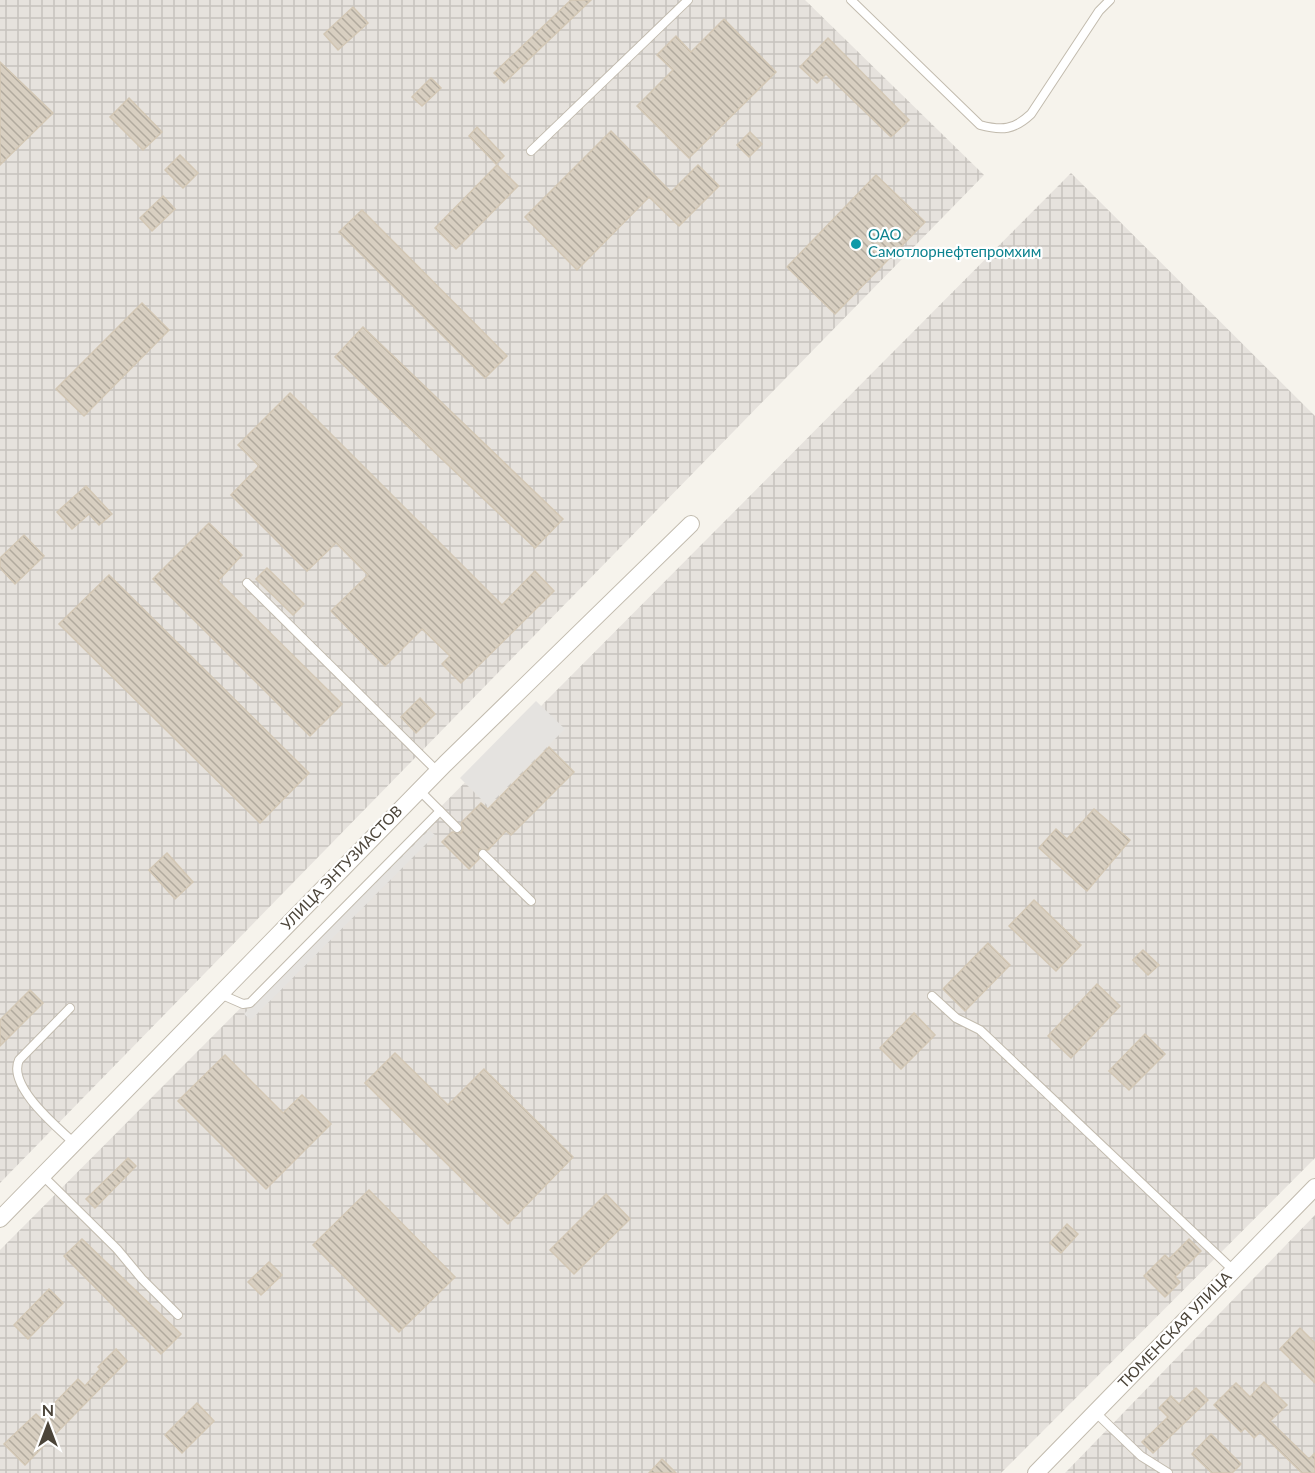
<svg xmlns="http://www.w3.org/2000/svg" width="1315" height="1473" viewBox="0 0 1315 1473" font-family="Lato,sans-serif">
<defs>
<pattern id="industrial-grid" width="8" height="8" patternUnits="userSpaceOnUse" patternTransform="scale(1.5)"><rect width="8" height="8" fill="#e6e2dd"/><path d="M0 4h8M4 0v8" fill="none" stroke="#c7c3be"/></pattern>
<pattern id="building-back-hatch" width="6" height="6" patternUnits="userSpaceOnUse" patternTransform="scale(1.5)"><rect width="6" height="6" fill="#d8cfc1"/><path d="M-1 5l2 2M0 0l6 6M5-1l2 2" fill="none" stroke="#b1aa9e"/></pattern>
</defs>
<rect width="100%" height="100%" fill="#f6f3ec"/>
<!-- industrial -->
<g fill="url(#industrial-grid)">
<polygon points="0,0 805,0 984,175 0,1183"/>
<polygon points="1071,173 1315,416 1315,1158 1001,1473 0,1473 0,1250"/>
<polygon points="1315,1215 1315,1473 1065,1473"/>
</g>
<!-- parking -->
<g fill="#e5e3e0">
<polygon points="536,701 565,729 488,806 460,778"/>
<polygon points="429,830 435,835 251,1020 244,1014"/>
</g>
<!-- building -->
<g fill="url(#building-back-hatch)" stroke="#d3c7b4" stroke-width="1.5">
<polygon points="571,0 591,0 504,83 494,73"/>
<polygon points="353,7 368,23 338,50 324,34"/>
<polygon points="724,19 776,72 689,158 637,106 673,70 657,55 676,36 691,52"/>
<polygon points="828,38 909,120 891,137 826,74 817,83 800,67"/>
<polygon points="0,62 53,113 0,165"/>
<polygon points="431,78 441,88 422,106 412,97"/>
<polygon points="129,98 162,132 143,150 110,117"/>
<polygon points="477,127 504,156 496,164 469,136"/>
<polygon points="611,131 671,192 698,165 719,186 679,226 649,197 577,270 525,217"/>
<polygon points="750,132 762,144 749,157 737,145"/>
<polygon points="180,155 198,173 183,188 165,170"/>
<polygon points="497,165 518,186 456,249 435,228"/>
<polygon points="876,175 925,222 835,314 787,267"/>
<polygon points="163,196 175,209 152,231 140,218"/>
<polygon points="362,210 507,356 485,378 339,232"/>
<polygon points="142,303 169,330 84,416 56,389"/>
<polygon points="363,327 563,519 535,548 335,357"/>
<polygon points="290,393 502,605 535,571 554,591 461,683 442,664 450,656 422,629 385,666 331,611 368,575 336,543 307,571 231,495 259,466 238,445"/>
<polygon points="86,486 112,514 99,525 89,514 72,529 57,512"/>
<polygon points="209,523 242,555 218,581 342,704 310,736 153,579"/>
<polygon points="24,535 44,556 15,584 0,568 0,558"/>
<polygon points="267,568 304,604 293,615 256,579"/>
<polygon points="109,575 309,773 260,823 59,624"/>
<polygon points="420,698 435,714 416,733 401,717"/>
<polygon points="549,747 574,772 511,835 506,831 488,850 479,849 479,859 469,869 442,842 452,832 461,833 463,829 461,823 481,803 488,809"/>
<polygon points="1094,809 1130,840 1087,891 1039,848 1056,829 1067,839"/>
<polygon points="167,853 193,882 175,899 149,870"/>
<polygon points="1034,900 1081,945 1056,971 1009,926"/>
<polygon points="988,943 1010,965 965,1011 943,989"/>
<polygon points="1143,950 1159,965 1148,975 1133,960"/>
<polygon points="1097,984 1120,1006 1071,1058 1048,1036"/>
<polygon points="30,990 43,1003 0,1046 0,1020"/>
<polygon points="914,1013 935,1035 901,1069 880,1048"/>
<polygon points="1145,1034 1165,1054 1129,1090 1109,1071"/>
<polygon points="395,1053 448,1105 484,1069 573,1157 508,1224 365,1083"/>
<polygon points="225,1055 283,1113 302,1095 331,1124 266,1189 178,1101"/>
<polygon points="128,1158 136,1166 95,1208 86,1199"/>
<polygon points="369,1190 455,1277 399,1332 313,1245"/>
<polygon points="606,1194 630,1219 574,1274 550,1250"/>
<polygon points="1067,1224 1078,1234 1061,1253 1050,1243"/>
<polygon points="82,1239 181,1334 161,1354 64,1256"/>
<polygon points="1189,1239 1201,1251 1175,1277 1180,1282 1165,1297 1144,1276 1165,1255 1169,1259"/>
<polygon points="269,1262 282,1275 261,1295 248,1282"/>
<polygon points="49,1289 63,1303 28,1339 14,1325"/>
<polygon points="1300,1328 1315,1343 1315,1383 1280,1349"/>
<polygon points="116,1349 127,1361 25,1465 4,1444 36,1414 40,1418 78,1379 85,1386 100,1369 98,1367"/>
<polygon points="1264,1382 1287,1405 1270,1421 1309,1459 1315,1453 1315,1473 1302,1473 1260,1432 1254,1438 1245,1428 1241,1432 1214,1405 1236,1383 1250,1397"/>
<polygon points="1196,1388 1208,1400 1153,1453 1142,1442 1168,1417 1159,1408 1171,1396 1179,1404"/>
<polygon points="197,1403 214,1421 182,1453 165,1435"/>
<polygon points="1211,1434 1241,1464 1232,1473 1212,1473 1192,1454"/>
<polygon points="662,1459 676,1473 649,1473"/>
</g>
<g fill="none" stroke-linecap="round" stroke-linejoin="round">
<!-- lane casing -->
<g stroke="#c2bbae" stroke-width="10">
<g id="lane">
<path d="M851 0 980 125C1002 131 1014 130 1031 114L1099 11 1110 0"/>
<polyline points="531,151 688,0"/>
<polyline points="247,583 437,771"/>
<polyline points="419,790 457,828"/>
<polyline points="483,854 531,901"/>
<polyline points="220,994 243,1004 250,1003 440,811"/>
<polyline points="932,996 956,1018 980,1030 1233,1270"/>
<path d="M70 1008 19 1060C7 1086 57 1127 74 1143"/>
<polyline points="43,1176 117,1249 142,1279 178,1315"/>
<polyline points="1095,1412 1141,1456 1168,1473"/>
</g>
</g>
<!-- street casing -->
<g stroke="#c2bbae" stroke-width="18">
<g id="street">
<polyline points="0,1219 445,764 691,524"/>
<polyline points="1036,1473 1315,1187"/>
</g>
</g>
<!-- lane -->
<use href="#lane" stroke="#fff" stroke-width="8"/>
<!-- street -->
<use href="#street" stroke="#fff" stroke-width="16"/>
</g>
<!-- markers -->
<circle fill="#0f9aa8" stroke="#fff" stroke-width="2" cx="856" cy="244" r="6"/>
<g text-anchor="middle" stroke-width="4.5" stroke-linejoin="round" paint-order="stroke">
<!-- culture labels -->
<g font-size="15" fill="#0d838f" stroke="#fff" text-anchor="start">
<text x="868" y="240">ОАО<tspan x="868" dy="17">Самотлорнефтепромхим</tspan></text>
</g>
<!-- street labels -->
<g font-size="15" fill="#4b4439" stroke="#fff">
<text transform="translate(342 868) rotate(-46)" y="5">УЛИЦА ЭНТУЗИАСТОВ</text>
<text transform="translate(1175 1330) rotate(-46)" y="5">ТЮМЕНСКАЯ УЛИЦА</text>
</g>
</g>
<!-- north arrow -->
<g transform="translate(48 1425)" stroke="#ffffff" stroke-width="4.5" paint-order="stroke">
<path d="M0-4.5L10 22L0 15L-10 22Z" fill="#4b4439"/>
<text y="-9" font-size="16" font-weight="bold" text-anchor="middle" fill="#4b4439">N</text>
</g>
</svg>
